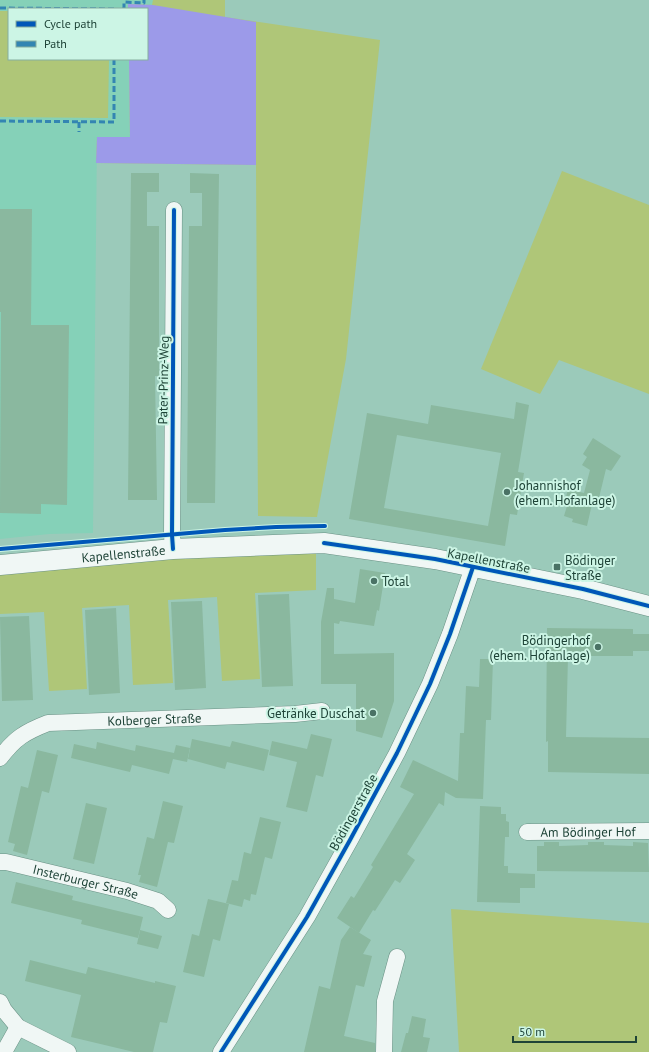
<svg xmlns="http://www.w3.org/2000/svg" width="649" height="1052" viewBox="0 0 649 1052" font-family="'PT Sans',sans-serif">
<rect width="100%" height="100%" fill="#9bcaba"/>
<!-- built -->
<polygon fill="#85d1b8" points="0,0 153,0 153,5 129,4 128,9 9,9 9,59 129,59 130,137 97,138 93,533 49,534 0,539"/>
<!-- green -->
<g fill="#afc678">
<polygon points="153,0 225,0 225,17 380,40 346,359 317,517 258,516 256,165 96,163 97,137 130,137 129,59 147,59 147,9 128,9 128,4 152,5"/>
<polygon points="0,11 9,11 9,59 109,59 108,118 0,117"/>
<polygon points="562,171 649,205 649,394 559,360 540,394 481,369"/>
<polygon points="316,547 316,590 255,593 260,679 222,681 217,597 168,600 173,683 133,685 129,605 82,608 87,689 49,691 44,612 0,614 0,572"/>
<polygon points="451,909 649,923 649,1052 459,1052"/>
</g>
<!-- water -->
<polygon fill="#9c9ae9" points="128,4 153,5 256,22 256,165 96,163 97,137 130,137 129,59 147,59 147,9 128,9"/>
<!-- building -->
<g fill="#8ab89f" fill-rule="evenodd">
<polygon points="131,173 159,173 159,192 147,192 147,226 159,226 159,376 155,376 157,500 128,500"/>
<polygon points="190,173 219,174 215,503 187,503 189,226 202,226 202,193 190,193"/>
<polygon points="0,209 32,209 31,325 69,325 67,505 41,504 41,514 0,513 1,312 0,312"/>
<path d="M516 402 529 405 518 472 524 473 517 515 510 514 505 546 349 519 367 413 428 424 431 405 514 419ZM397 435 501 453 488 526 384 508Z"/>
<polygon points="593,438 621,456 611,471 606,469 597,506 592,504 587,526 572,522 573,519 564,516 567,506 564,505 568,489 584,493 590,470 582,465 587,457 583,454"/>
<polygon points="360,569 385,573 379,611 377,610 374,626 340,621 339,624 334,623 334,654 394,653 394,701 382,738 356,731 356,684 321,684 321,622 327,588 334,588 334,599 355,603"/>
<polygon points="289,594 293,686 262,687 258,595"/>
<polygon points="202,601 206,688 175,690 171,602"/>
<polygon points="116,608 120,693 89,695 85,610"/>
<polygon points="29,616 33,700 2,701 0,617"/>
<polygon points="547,628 633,629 633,634 649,634 649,651 633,651 633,656 568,656 566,737 649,738 649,774 548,772 548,741 546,742"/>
<polygon points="480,659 493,659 491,720 486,720 483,799 456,798 445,792 444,806 439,803 407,854 415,860 400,883 395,880 375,911 373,910 359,933 337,918 351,896 354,898 373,867 371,865 414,794 400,787 413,760 458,781 460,733 464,733 466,686 479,687"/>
<polygon points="311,734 332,739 323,777 316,775 307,812 286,807 297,762 269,755 272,741 307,749"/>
<polygon points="192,739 230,747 232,741 269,750 264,771 227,762 225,769 188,759"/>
<polygon points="97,742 135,751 136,745 174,753 176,745 190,748 187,762 173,759 169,774 132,765 130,772 71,758 74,744 96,749"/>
<polygon points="37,750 58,755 49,793 42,791 27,855 13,851 15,844 8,842 21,786 28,788"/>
<polygon points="163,801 183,806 174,843 168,842 157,887 139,882 141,875 138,875 147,837 154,839"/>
<polygon points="86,803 107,808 94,864 73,859"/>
<polygon points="480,806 501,807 501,814 506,814 506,821 509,822 509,837 505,837 504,866 508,866 508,873 535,874 535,888 520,888 520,903 477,902"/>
<polygon points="260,817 281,822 272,859 265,857 256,895 251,894 250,901 244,899 242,907 226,903 232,880 238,881 244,852 251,854"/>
<polygon points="544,842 559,842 559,846 588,845 588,842 604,842 604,845 633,846 633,842 648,843 649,872 537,871 537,846 544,846"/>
<polygon points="16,882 73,896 72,900 143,917 138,938 81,924 82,920 11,903"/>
<polygon points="208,899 229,904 220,941 213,939 204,977 183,972 192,934 199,936"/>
<polygon points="350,927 371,940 363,954 372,956 364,987 356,985 344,1036 375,1043 375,1052 304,1052 319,986 330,989 341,940"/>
<polygon points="140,930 162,936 158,949 137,944"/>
<polygon points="30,960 86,974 88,967 155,983 155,981 176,986 167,1023 160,1022 153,1052 134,1052 71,1037 81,995 25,981"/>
<polygon points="412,1016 426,1019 423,1037 430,1038 427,1052 401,1052 406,1033 408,1033"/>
</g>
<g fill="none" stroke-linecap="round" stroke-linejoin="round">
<!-- minor casing -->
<g stroke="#6a9185" stroke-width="17">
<g id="minor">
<polyline points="173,549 172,535 174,210"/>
<path id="s1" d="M0 758C15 738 25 732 48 723L295 714 322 711"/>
<path id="s2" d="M527 832 649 831"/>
<path id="s3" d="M0 862H6L127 891 158 901 168 910"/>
<polyline points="0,1002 4,1010 18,1027 68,1052"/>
<polyline points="4,1052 18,1027"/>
<polyline points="221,1052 307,917 350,840 397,753 430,684 450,634 473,567"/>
<polyline points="384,1052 385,1001 397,957"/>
</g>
</g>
<!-- major casing -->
<g stroke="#6a9185" stroke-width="21">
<g id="major">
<path id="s4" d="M0 565 173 549 324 543 435 559 583 589 649 606"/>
</g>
</g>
<!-- minor -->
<use href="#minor" stroke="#f0f7f5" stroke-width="16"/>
<!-- major -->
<use href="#major" stroke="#f0f7f5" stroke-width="20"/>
<!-- quiet -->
<g stroke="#3385b2" stroke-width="3" stroke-dasharray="6 3" stroke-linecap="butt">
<polyline points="0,8 115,9"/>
<polyline points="123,9 124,8 124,2 144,3 144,0"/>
<polyline points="0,121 114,122 114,59"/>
<polyline points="79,122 79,132"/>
</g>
<!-- cycleway casing -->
<g stroke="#ccf5e5" stroke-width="6">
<g id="cycleway">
<polyline points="324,543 435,559 583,589 649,606"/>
<polyline points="0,549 225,530 276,527 325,526"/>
<polyline points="173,549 172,535 174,210"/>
<polyline points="221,1052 307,917 350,840 397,753 430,684 450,634 473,567"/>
</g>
</g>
<!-- cycleway -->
<use href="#cycleway" stroke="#0057b8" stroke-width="4"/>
</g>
<!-- markers -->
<g fill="#4a7265" stroke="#ccf5e5" stroke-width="1.5">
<circle cx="507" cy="492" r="4"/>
<rect x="553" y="563" width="8" height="8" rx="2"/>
<circle cx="374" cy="581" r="4"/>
<circle cx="598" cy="647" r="4"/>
<circle cx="373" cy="713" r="4"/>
</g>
<g text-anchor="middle" stroke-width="4" stroke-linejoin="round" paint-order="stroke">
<!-- street labels -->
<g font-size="13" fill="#1e4337" stroke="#ccf5e5">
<text transform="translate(163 380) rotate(-89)" y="5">Pater-Prinz-Weg</text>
<text dy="5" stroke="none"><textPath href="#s4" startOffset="124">Kapellenstraße</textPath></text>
<text transform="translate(489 560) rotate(11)" y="5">Kapellenstraße</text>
<text dy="5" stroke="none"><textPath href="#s1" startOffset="167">Kolberger Straße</textPath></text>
<text transform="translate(353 812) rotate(-61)" y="5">Bödingerstraße</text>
<text dy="5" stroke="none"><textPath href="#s2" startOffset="61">Am Bödinger Hof</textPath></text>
<text dy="5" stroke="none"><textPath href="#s3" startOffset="88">Insterburger Straße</textPath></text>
</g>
<!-- poi labels -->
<g font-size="13" fill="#1e4337" stroke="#ccf5e5" text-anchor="start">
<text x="515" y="490">Johannishof<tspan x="515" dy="15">(ehem. Hofanlage)</tspan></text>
<text x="565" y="565">Bödinger<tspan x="565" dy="15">Straße</tspan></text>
<text x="382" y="586">Total</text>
<text x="590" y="645" text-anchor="end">Bödingerhof<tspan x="590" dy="15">(ehem. Hofanlage)</tspan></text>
<text x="365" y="718" text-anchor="end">Getränke Duschat</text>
</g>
</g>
<!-- legend -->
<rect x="8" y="8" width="140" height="52" fill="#ccf5e5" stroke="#86ae9f"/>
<rect x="16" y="21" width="20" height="6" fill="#0057b8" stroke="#86ae9f"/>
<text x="44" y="28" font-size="12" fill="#1e4337">Cycle path</text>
<rect x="16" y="41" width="20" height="6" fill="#3385b2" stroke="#86ae9f"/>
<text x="44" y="48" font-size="12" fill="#1e4337">Path</text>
<!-- scale -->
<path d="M513 1036v6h123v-6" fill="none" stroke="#1e4337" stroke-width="2"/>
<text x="519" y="1036" font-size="12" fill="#1e4337" stroke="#ccf5e5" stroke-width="3" paint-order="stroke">50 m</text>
</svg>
